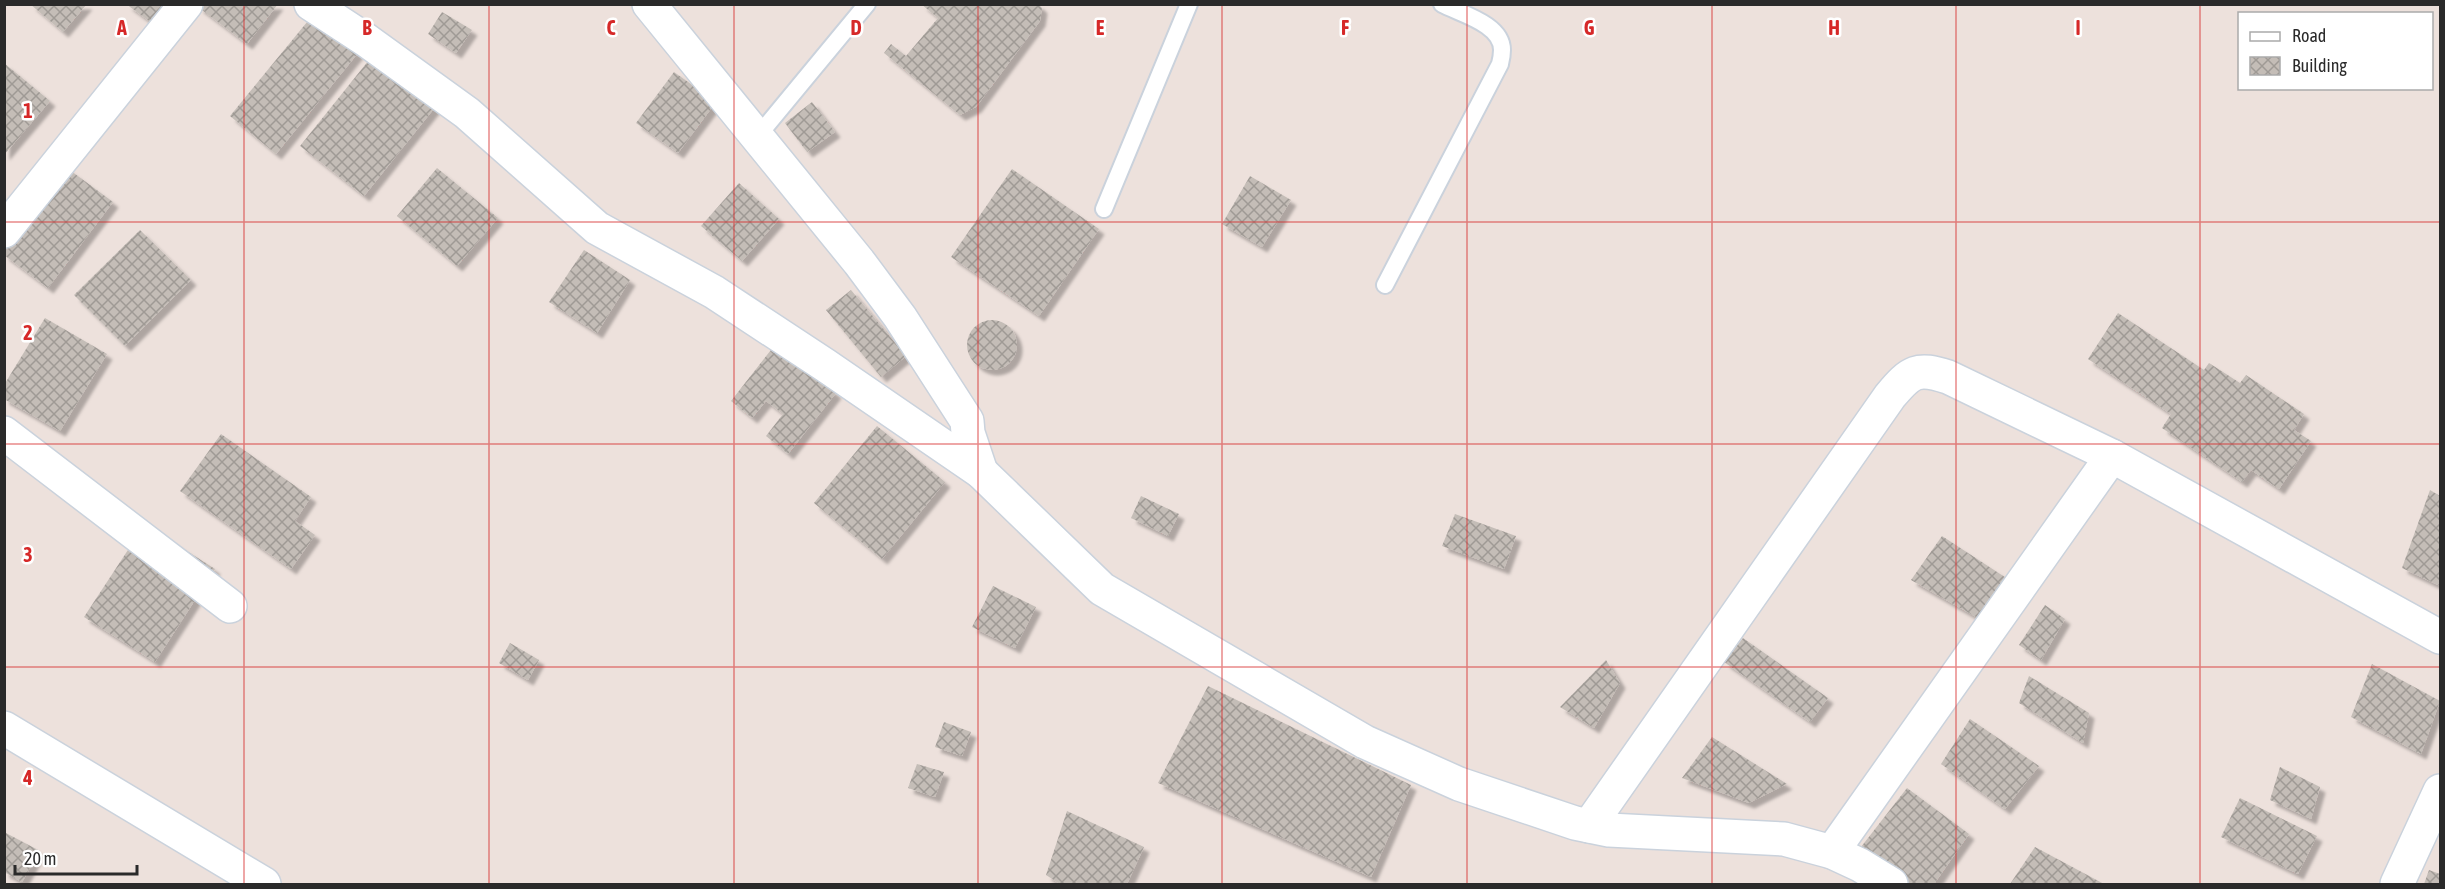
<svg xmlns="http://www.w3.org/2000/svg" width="2445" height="889" viewBox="0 0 2445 889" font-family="'Asap Condensed',sans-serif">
<defs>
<pattern id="building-cross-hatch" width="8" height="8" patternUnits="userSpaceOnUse" patternTransform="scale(1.5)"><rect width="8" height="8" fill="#c4bdb7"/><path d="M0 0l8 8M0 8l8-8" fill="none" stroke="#9f9a95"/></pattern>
<filter id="shadow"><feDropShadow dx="5.5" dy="5.5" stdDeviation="1.5" flood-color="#0004"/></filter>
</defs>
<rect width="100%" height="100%" fill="#ede1dc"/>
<!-- building -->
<g fill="url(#building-cross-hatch)" filter="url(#shadow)">
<polygon points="30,4 87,4 63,32"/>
<polygon points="126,4 171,4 156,26"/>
<polygon points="200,4 278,4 247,44 198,7"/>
<polygon points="921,4 1038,4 1042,8 1040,21 976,107 960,115 884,53 891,44 906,56 938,18"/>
<polygon points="442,12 472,30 456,53 428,34"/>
<polygon points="312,16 358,53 276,154 230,116"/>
<polygon points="373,55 436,106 364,196 300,146"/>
<polygon points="4,63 50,101 4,155"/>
<polygon points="674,72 716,102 678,153 636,123"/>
<polygon points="812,102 835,132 807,152 785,123"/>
<polygon points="67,168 113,202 48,288 4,255 4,250"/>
<polygon points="437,168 498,218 457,266 397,216"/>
<polygon points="1012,169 1099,229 1039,316 951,257"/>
<polygon points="1250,176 1291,200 1262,247 1222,224"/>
<polygon points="739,183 779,219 742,261 701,226"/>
<polygon points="140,230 191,280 125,346 74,295"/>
<polygon points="584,250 630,280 597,333 549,302"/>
<polygon points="851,290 906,356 881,377 826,310"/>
<polygon points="2118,313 2204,370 2209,363 2240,383 2246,375 2304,414 2294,430 2311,441 2279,489 2251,470 2242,482 2162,428 2171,414 2088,359"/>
<polygon points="45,318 107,354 60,431 4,399 4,385"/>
<circle cx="992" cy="345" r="25"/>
<polygon points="774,346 836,393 788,454 766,436 783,414 766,401 752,418 731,401"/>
<polygon points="877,426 945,482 882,559 814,503"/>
<polygon points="221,434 311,497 295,521 315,535 291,569 180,491"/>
<polygon points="2430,490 2440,496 2440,586 2402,568"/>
<polygon points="1141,496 1179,514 1168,536 1131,518"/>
<polygon points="1455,514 1516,536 1504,569 1442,546"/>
<polygon points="145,524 215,569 155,662 84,617"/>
<polygon points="1942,536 2020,587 1992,626 1911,580"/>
<polygon points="993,586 1036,607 1015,648 972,627"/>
<polygon points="2045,605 2065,619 2041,660 2019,645"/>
<polygon points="1743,638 1828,698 1810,722 1724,662"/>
<polygon points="510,643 539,660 528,680 499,663"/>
<polygon points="1606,660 1620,683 1594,728 1560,707"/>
<polygon points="2372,664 2440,701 2421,754 2351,717"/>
<polygon points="2029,676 2089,713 2083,743 2019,703"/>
<polygon points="1208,686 1411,785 1371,877 1158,783"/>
<polygon points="1970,719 2039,766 2005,809 1941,764"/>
<polygon points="944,722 971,732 962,756 935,747"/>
<polygon points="1712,737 1787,784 1749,803 1682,778"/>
<polygon points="917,764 944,772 935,797 908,788"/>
<polygon points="2280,767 2320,787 2311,819 2270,800"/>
<polygon points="1907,788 1969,834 1934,884 1911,884 1861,847"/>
<polygon points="2240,798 2317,836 2298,874 2221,837"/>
<polygon points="1067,811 1144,847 1127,884 1060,884 1046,875"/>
<polygon points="4,832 40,851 22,882 4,872"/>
<polygon points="2035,847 2104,884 2010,884"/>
<polygon points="2429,870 2440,874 2440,884 2424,884"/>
</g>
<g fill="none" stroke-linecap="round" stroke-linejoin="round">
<!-- lane casing -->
<g stroke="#cad2dc" stroke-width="20">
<g id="lane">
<polyline points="757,137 867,4"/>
<polyline points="1104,209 1189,4"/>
<path d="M1385 285 1500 64C1501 60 1502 54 1502 50 1502 24 1461 14 1442 4"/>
</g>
</g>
<!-- street casing -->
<g stroke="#cad2dc" stroke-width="36">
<g id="street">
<polyline points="311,4 366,40 467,113 597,228 714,292 825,365 981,472 1102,589 1365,742 1459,784 1575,823 1609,830 1784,839 1832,852 1860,865 1891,884"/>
<polyline points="649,4 859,262 900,317 967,421 968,433 981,472"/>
<polyline points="4,231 186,4"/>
<polyline points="4,433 230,606"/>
<polyline points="4,728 264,884"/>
<path d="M1589 826 1890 396C1911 371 1917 367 1948 377L2112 456 2440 637"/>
<polyline points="1832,852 2112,456"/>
<polyline points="2397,884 2440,791"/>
</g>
</g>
<!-- lane -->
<use href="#lane" stroke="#fff" stroke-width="16"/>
<!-- street -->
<use href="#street" stroke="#fff" stroke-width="33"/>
</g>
<!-- grid -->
<path fill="none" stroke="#d62828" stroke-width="1.5" stroke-opacity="0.55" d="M244 4V884M489 4V884M734 4V884M978 4V884M1222 4V884M1467 4V884M1712 4V884M1956 4V884M2200 4V884M4 222H2440M4 444H2440M4 667H2440"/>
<g font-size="20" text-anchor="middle" font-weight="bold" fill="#d62828" stroke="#fff" stroke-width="5" stroke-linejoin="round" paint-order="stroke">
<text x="122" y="35">A</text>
<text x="367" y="35">B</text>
<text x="611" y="35">C</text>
<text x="856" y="35">D</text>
<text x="1100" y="35">E</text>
<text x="1345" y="35">F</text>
<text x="1589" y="35">G</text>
<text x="1834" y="35">H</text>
<text x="2078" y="35">I</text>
<text x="28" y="118">1</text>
<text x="28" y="340">2</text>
<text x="28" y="562">3</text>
<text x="28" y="785">4</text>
</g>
<!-- border -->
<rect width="2445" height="889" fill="none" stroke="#2a2a2a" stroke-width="12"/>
<!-- legend -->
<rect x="2238" y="12" width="195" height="78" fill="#ffffff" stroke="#aaaaaa" stroke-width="1.5"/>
<rect x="2250" y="32" width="30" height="9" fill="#ffffff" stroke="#aaaaaa" stroke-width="1.5"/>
<text x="2292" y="42" font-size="18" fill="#2a2a2a">Road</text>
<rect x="2250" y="57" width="30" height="18" fill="url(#building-cross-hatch)" stroke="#aaaaaa" stroke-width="1.5"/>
<text x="2292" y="72" font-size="18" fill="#2a2a2a">Building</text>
<!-- scale -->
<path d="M15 865v9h122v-9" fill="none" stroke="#2a2a2a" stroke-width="3"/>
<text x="24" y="865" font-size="18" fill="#2a2a2a" stroke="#ffffff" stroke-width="4.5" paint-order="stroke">20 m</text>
</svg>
